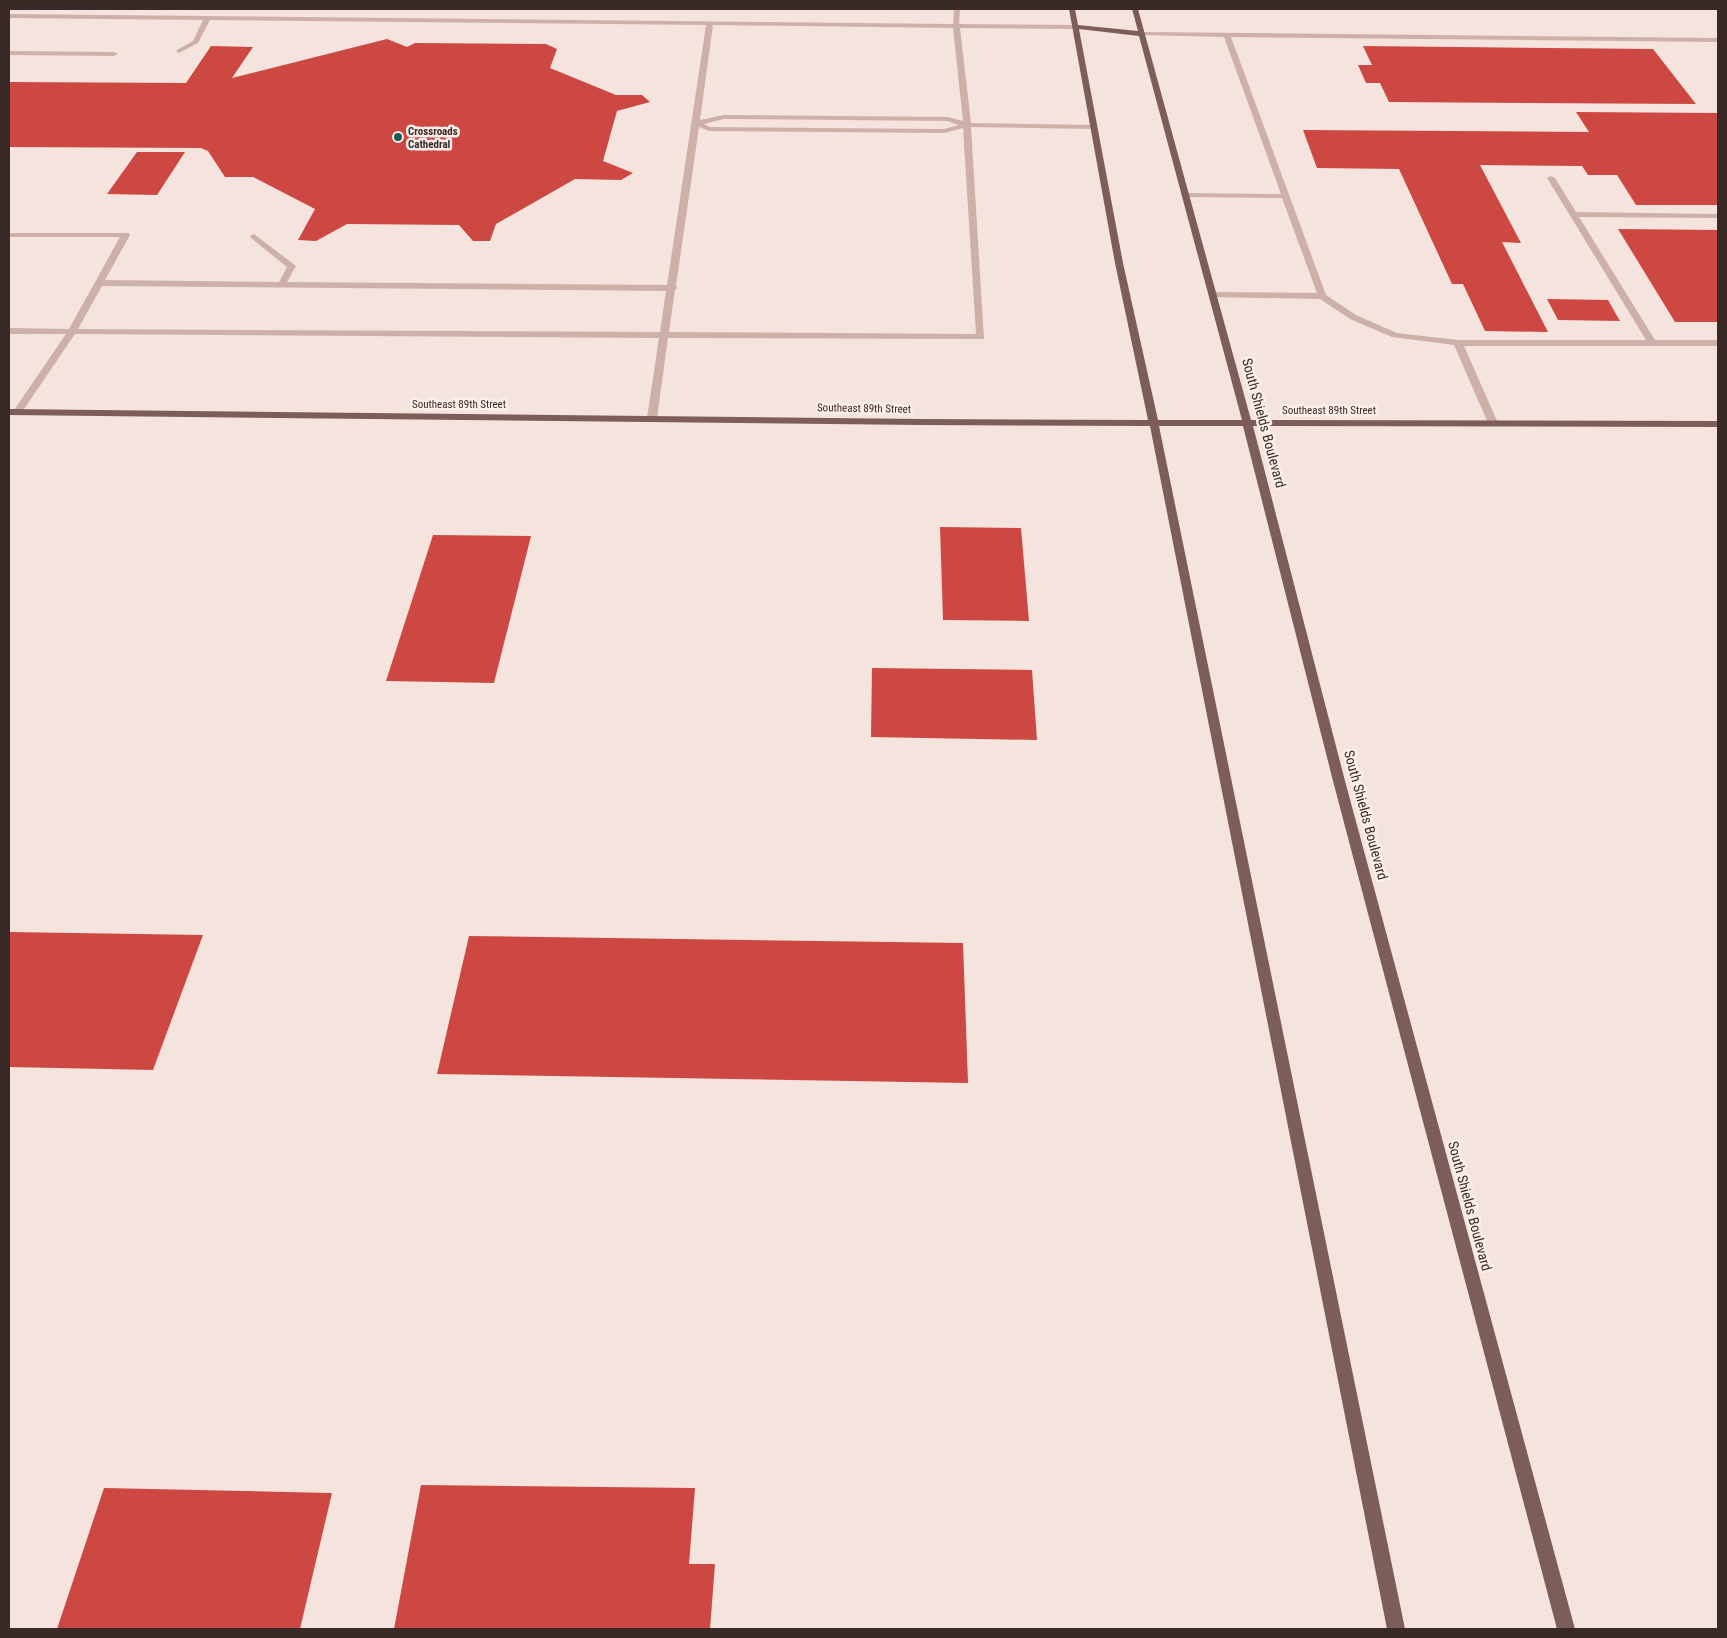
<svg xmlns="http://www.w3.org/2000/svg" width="1727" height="1638" viewBox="0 0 1727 1638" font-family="'Roboto Condensed',sans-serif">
<rect width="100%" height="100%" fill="#f4e4dd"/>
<!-- building -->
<g fill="#cd4842">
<polygon points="387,39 407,47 415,43 546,44 557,49 550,68 616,95 642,95 650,102 617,111 603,161 633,173 621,180 575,179 496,224 490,241 473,241 459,225 347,224 316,241 298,240 315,209 253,177 225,177 208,151 201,148 9,147 9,82 186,83 211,46 253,47 232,78"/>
<polygon points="1363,46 1653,49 1696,104 1389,102 1380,83 1366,83 1358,65 1372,65"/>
<polygon points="1576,112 1718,113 1718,205 1636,205 1617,175 1588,175 1582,166 1480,165 1521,243 1502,242 1548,332 1485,331 1463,284 1452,284 1399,169 1317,168 1303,130 1589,132"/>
<polygon points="137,152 185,152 157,195 107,194"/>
<polygon points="1618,229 1718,230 1718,322 1675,322"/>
<polygon points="1547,299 1608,300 1620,321 1558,320"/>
<polygon points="940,527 1021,528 1029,621 943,620"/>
<polygon points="433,535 531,536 494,683 386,681"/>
<polygon points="872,668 1032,670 1037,740 871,737"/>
<polygon points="9,932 203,935 153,1070 9,1067"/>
<polygon points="469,936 963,943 968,1083 437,1074"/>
<polygon points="421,1485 695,1488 689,1564 715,1564 710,1629 394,1629"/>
<polygon points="104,1488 332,1493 300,1629 57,1629"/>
</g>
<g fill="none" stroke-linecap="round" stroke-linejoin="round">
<!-- minor -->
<g fill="#cdb1a8" fill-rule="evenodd">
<path d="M954 9H960L959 24 1076 25 1079 27 1076 29 960 28 971 123 1094 125 1098 127 1094 129 971 127 984 339 668 338 657 418 652 421 647 418 659 338 75 334 20 415H14L12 413 66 334H9V328L69 329 120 237H9V233H129L130 235 105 280 279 282 287 267 251 238 250 236 254 234 296 266 287 282 667 285 706 25 210 20 198 43 179 53 176 51 177 50 193 41 203 20 9 18V14L953 24ZM713 25 953 28 963 121 948 117 724 115 700 120ZM724 119 947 121 959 125 944 129 710 127 704 124ZM699 127 709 131 944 133 963 128 976 334 669 332 675 290 677 288 676 286ZM102 286 666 291 660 332 78 329Z"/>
<polygon points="1142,32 1718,38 1718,42 1231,37 1326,295 1356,315 1397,333 1458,340 1646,340 1547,178 1551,176 1555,178 1576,212 1718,214 1718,218 1579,217 1655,340 1718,340 1718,346 1464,346 1498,423 1493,426 1488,423 1454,345 1392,337 1350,319 1320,299 1210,297 1209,295 1213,292 1317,293 1282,198 1185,197 1181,195 1185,193 1281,194 1224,37 1140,35 1139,34"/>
<polygon points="9,51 114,52 118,54 114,56 9,55"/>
</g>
<!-- major -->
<path fill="#7c5d59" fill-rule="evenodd" d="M1069 9H1075L1078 25 1138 31 1132 9H1138L1251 420 1718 421V427L1253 426 1345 781 1575 1629H1557L1333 781 1243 426H1159L1405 1629H1387L1150 426 920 425 9 415V409L920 419 1148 420 1115 263ZM1079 29 1139 36 1242 420H1158L1123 263Z"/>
</g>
<!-- markers -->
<circle fill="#1b5d54" stroke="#fbefea" stroke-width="2" cx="398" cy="137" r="5"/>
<g text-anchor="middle" stroke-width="5" stroke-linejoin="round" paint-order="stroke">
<!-- far-poi labels -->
<g font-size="11" font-weight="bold" fill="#392a28" stroke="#fbefea" text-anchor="start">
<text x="408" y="135">Crossroads<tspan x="408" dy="13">Cathedral</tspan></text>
</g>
<!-- far-street labels -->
<g font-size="11" fill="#392a28" stroke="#fbefea">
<text x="459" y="408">Southeast 89th Street</text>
<text transform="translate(864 408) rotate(1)" y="4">Southeast 89th Street</text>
<text x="1329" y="414">Southeast 89th Street</text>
</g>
<!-- street labels -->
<g font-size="14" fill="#392a28" stroke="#fbefea">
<text transform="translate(1264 423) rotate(75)" y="5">South Shields Boulevard</text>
<text transform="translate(1366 815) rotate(75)" y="5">South Shields Boulevard</text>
<text transform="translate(1470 1206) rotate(75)" y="5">South Shields Boulevard</text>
</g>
</g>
<!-- border -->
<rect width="1727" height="1638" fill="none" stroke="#392a28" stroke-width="20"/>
</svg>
